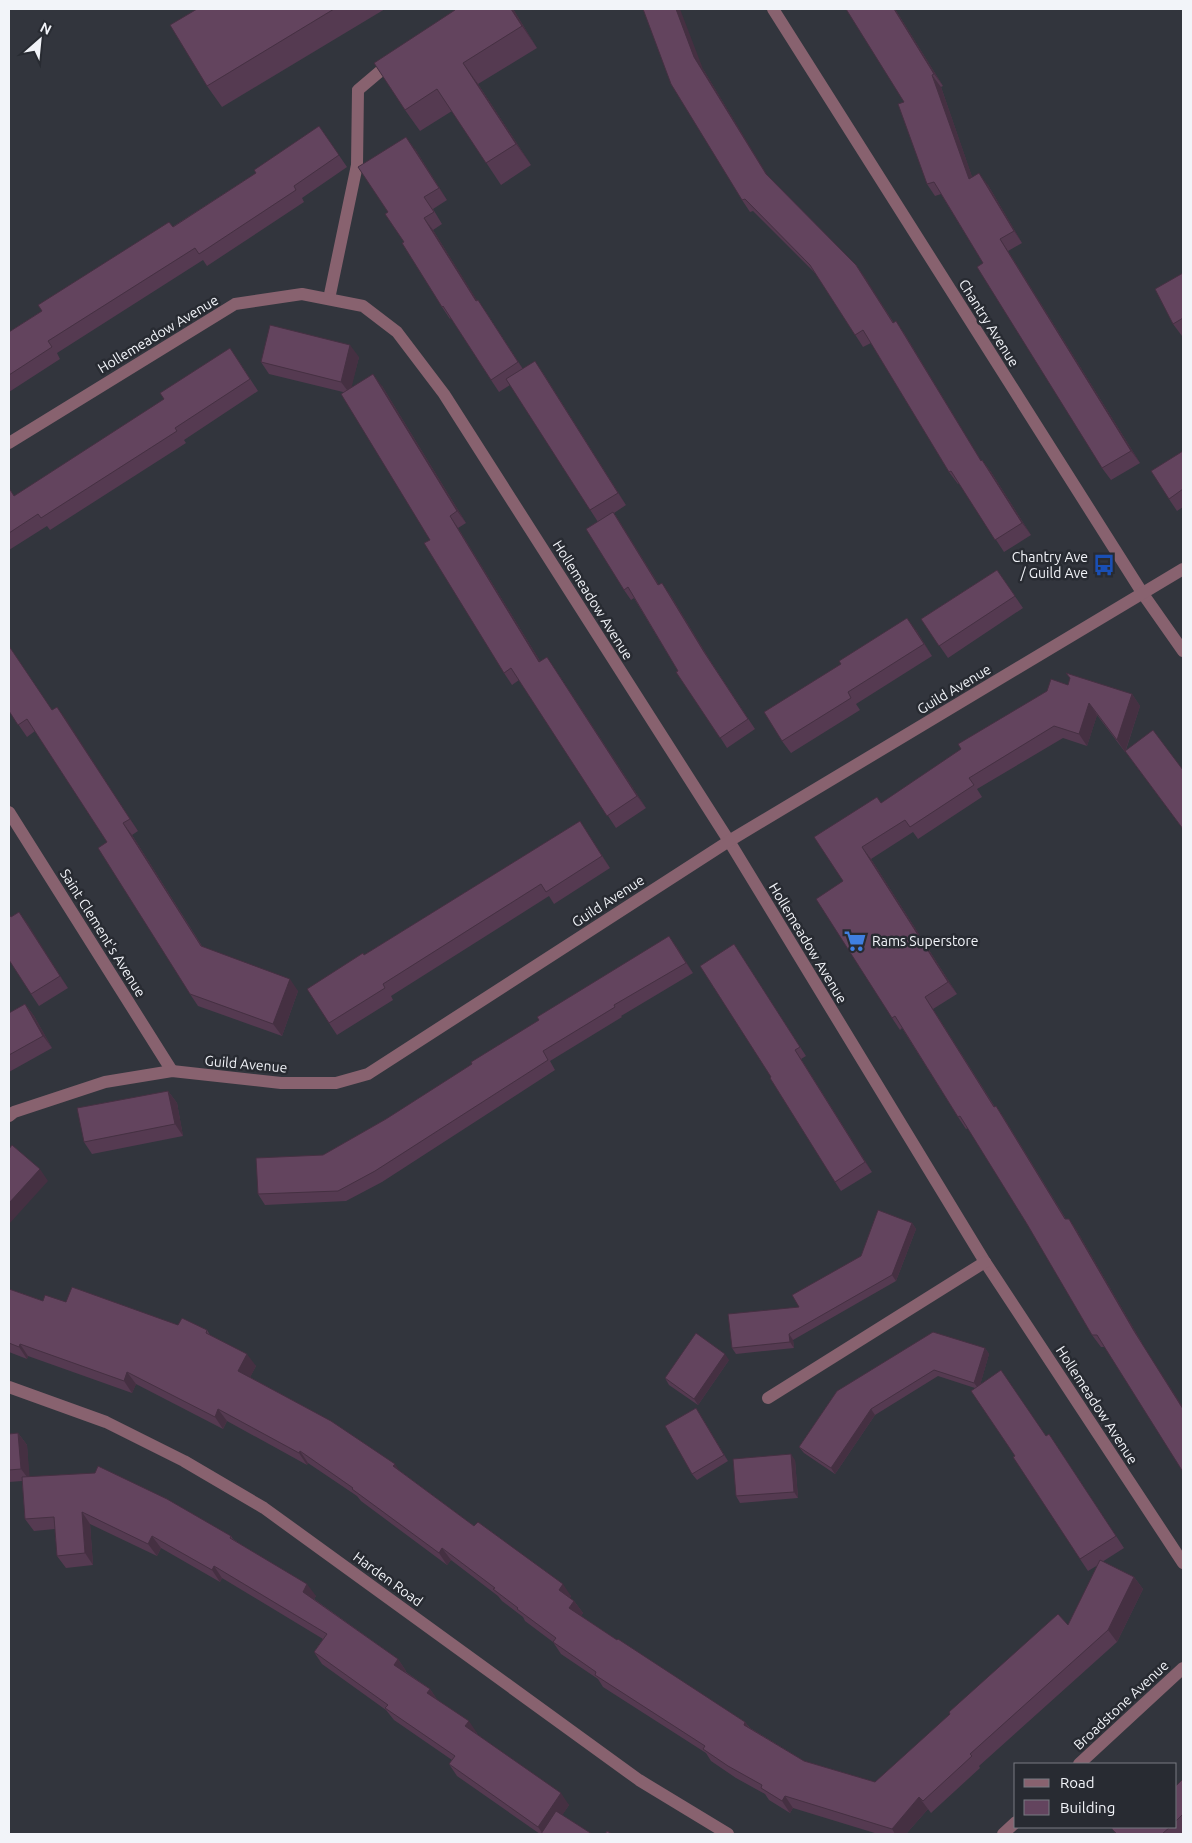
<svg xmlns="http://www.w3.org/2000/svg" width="1192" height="1843" viewBox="0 0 1192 1843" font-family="Ubuntu,sans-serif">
<rect width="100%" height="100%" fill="#32353d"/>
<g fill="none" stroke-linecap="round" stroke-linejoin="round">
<!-- minor -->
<g stroke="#88626f" stroke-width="12">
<polyline points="773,9 1143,594 1183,651"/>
<polyline points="329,299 357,165 358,90 391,62"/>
<polyline points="9,443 235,304 302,294 363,306 397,332 444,394 729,841 985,1262 1183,1563"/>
<polyline points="9,812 172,1071"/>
<polyline points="9,1116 14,1112 105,1082 172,1071 281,1083 336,1083 368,1074 729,841 1183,569"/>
<polyline points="9,1387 106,1422 184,1461 264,1508 639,1780 728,1834"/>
<polyline points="768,1398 985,1262"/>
<polyline points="1079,1764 1183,1668"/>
<polyline points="1003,1834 1016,1822"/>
</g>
</g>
<!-- wall -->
<g fill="#553a51">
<polygon points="197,9 385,9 222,107 207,86"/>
<polygon points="513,9 537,48 478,84 531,165 501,185 452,111 420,131 405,110"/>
<polygon points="895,9 943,86 941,87 972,177 988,185 1022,243 1008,251 1140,463 1111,480 1102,468 983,263 941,194 935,196 927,184 904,102"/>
<polygon points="703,69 768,177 856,265 894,323 904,333 981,461 982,460 991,472 1031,535 1004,552 959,483 958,484 949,472 871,343 863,347 817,275 753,211 750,212 742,200"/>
<polygon points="319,126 347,167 302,198 304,202 207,266 203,260 57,353 60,359 9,392 9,332 256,173"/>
<polygon points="415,149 447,200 433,209 442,224 433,230 477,301 486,312 523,369 543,373 626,505 614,513 659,585 669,593 711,662 755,729 727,748 678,671 634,598 631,600 624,590 598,522 510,385 499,392 491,380 451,318 450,319 442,307 388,212"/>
<polygon points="1183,273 1183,335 1182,336 1173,324"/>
<polygon points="359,357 351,387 382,386 466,523 458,528 540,661 555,669 646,808 616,828 519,680 512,685 504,673 430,540 343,392 269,374 261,362"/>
<polygon points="238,360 258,391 184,440 186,443 50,530 47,526 9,550 9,488 14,496"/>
<polygon points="1183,451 1183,507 1177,511 1169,499"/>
<polygon points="997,570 1023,608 948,658 921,619"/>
<polygon points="916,630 932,656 856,704 860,710 791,753 782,741"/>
<polygon points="1068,685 1132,694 1140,706 1126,750 1183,770 1183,829 1125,751 1125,752 1097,715 1087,746 1063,738 977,789 982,797 918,839 913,832 871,859 957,994 933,1009 995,1107 996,1106 1004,1118 1066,1219 1069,1219 1077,1231 1142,1343 1104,1347 1101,1347 1092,1335 1027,1224 968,1128 966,1129 958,1117 902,1028 900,1030 892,1018 843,881 881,803"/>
<polygon points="57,707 138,831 132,835 202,946 298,991 282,1036 198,1006 190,994 107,842 35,731 27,737 9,711 53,710"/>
<polygon points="580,821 610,868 554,904 549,896 391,996 393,1000 337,1035 329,1023 364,955"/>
<polygon points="19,912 68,988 39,1006 31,994 11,917"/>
<polygon points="734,944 806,1056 801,1059 872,1172 841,1191 835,1182 771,1077"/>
<polygon points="676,946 693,973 621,1016 622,1017 550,1061 555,1070 382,1182 346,1201 265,1205 258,1194 323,1155 386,1119"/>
<polygon points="25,1004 34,1016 52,1048 9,1072 9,1013"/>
<polygon points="168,1091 177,1103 183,1136 92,1154 84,1142"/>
<polygon points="912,1223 916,1229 896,1281 793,1340 794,1348 736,1354 732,1348 799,1307 861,1256"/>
<polygon points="9,1289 43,1301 66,1302 178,1325 207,1330 210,1335 256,1366 250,1377 400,1471 474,1526 571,1596 570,1598 574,1601 583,1613 581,1616 617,1640 745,1722 750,1728 804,1761 875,1782 1068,1625 1098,1565 1088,1571 1080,1559 1015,1456 975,1388 938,1376 875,1415 835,1474 804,1453 799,1447 837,1391 985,1348 989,1354 980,1385 1046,1436 1049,1434 1124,1548 1102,1562 1134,1577 1143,1589 1117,1642 979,1766 980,1768 931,1813 928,1809 906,1834 878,1834 793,1808 790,1813 769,1800 765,1794 736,1778 711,1761 706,1753 603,1687 598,1679 561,1654 553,1642 525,1621 523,1617 502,1601 498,1596 451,1560 447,1565 361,1501 357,1496 308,1463 307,1465 227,1421 223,1429 136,1384 132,1393 28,1356 27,1359 9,1352"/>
<polygon points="729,1360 698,1405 669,1385 665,1378"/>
<polygon points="696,1408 728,1461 697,1480 692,1474"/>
<polygon points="18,1433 27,1445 29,1477 231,1536 233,1539 316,1596 314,1599 398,1659 406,1671 406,1672 430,1689 438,1701 477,1733 477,1734 569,1805 562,1815 592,1834 540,1834 457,1776 449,1764 452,1760 394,1720 386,1710 322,1664 314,1652 323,1639 222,1578 220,1582 161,1548 157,1556 90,1524 93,1565 66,1568 57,1556 55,1529 34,1531 25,1519 22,1481 9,1482 9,1434"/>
<polygon points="795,1460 798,1498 740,1503 736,1496"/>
<polygon points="1183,1779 1183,1834 1116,1834 1112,1829 1112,1827 1176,1827 1176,1786"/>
</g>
<!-- shaded-wall -->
<g fill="#453042">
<polygon points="511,9 513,9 537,48 522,26"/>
<polygon points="676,9 680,9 703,69 774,186 766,174 694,57"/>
<polygon points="894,9 895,9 943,86 934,74"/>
<polygon points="463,63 478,84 531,165 516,144"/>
<polygon points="932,75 941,87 977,191 969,179"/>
<polygon points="406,137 415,149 447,200 439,188"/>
<polygon points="979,173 988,185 1022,243 1014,231"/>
<polygon points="424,218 433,230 485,313 476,301"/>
<polygon points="1000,239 1008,251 1140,463 1131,451"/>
<polygon points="856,265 865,277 901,335 893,323"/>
<polygon points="478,300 486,312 526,374 518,362"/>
<polygon points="896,321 904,333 989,473 981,461"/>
<polygon points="350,345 359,357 350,394 341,382"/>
<polygon points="535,361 543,373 626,505 618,493"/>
<polygon points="373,374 382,386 466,523 457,511"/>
<polygon points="982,460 991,472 1031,535 1022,523"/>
<polygon points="613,512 620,522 665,595 658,585"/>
<polygon points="450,516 458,528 548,674 539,662"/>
<polygon points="662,583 669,593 711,662 755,729 704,652"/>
<polygon points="907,618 916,630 932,656 924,644"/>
<polygon points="547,657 555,669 646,808 637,796"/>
<polygon points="1132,694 1140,706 1125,752 1117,740"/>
<polygon points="1089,703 1097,715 1087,746 1079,734"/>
<polygon points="57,707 66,719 138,831 130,819"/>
<polygon points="580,821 588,833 610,868 602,856"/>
<polygon points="123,823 132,835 209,958 201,946"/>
<polygon points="862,847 871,859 957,994 948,982"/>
<polygon points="19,912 28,924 68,988 60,976"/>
<polygon points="669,936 676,946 693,973 686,963"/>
<polygon points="290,979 298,991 282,1036 273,1024"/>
<polygon points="925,997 933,1009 1002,1119 994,1107"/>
<polygon points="25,1004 34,1016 52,1048 43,1036"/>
<polygon points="795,1050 801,1059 872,1172 865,1162"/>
<polygon points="168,1091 177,1103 183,1136 175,1124"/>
<polygon points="996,1106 1004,1118 1073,1231 1065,1219"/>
<polygon points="40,1169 48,1181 9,1224 9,1203"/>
<polygon points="1069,1219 1077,1231 1142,1343 1183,1407 1183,1409 1134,1331"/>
<polygon points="912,1223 916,1229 896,1281 892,1275"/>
<polygon points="789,1334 793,1340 794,1348 790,1342"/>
<polygon points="20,1344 28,1356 27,1359 19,1347"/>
<polygon points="985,1348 989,1354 979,1389 974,1383"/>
<polygon points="247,1354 256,1366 247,1383 238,1371"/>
<polygon points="725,1354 729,1360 698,1405 694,1399"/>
<polygon points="127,1372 136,1384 132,1393 124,1381"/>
<polygon points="696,1408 700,1414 728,1461 724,1455"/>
<polygon points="218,1409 227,1421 223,1429 215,1417"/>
<polygon points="871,1409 875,1415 835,1474 831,1468"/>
<polygon points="18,1433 27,1445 30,1481 21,1469"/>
<polygon points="300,1451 308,1463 307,1465 299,1453"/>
<polygon points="791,1454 795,1460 798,1498 794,1492"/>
<polygon points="395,1464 403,1476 393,1466"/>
<polygon points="82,1512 90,1524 93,1565 85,1553"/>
<polygon points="152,1536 161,1548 157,1556 148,1544"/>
<polygon points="442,1548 451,1560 447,1565 439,1553"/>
<polygon points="214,1566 222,1578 220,1582 212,1570"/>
<polygon points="1134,1577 1143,1589 1117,1642 1108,1630"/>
<polygon points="307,1584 316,1596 311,1604 303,1592"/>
<polygon points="563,1584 571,1596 567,1602 559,1590"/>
<polygon points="574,1601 583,1613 578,1620 569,1608"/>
<polygon points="398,1659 406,1671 403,1677 394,1665"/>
<polygon points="430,1689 438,1701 427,1693"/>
<polygon points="469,1721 477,1733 474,1738 465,1726"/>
<polygon points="745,1722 754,1734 744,1725"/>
<polygon points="561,1793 569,1805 550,1834 543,1834 538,1827"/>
<polygon points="785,1796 793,1808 790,1813 782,1801"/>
<polygon points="919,1797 928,1809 906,1834 895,1834 892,1829"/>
</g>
<!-- building -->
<g fill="#63445e" stroke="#453042">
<polygon points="197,9 334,9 207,86 170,25"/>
<polygon points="454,9 511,9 522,26 463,63 516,144 486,163 437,89 405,110 374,63 455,10"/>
<polygon points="643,9 676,9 694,57 766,174 856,265 893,323 896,321 981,461 982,460 1022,523 995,540 951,471 949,472 863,330 855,335 810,265 745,199 742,200 671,84"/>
<polygon points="846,9 894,9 934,74 932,75 969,179 979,173 1014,231 1000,239 1131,451 1102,468 977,267 983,263 934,182 927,184 898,104 904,102"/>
<polygon points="319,126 339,155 294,186 296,190 199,254 195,248 48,341 52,347 9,375 9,332 42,311 38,305 169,222 173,227 256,173 254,170"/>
<polygon points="406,137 439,188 424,197 434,212 424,218 476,301 478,300 518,362 491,380 443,306 442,307 402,243 404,242 385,214 388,212 358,167"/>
<polygon points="1183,273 1183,318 1173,324 1155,289"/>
<polygon points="270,325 350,345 341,382 261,362"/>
<polygon points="230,348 250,379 175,428 177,431 41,518 38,514 9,533 9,488 14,496 164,399 160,393"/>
<polygon points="535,361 618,493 590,510 506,379"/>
<polygon points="373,374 457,511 450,516 539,662 547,657 637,796 607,816 511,668 504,673 424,543 430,540 341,394"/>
<polygon points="1183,451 1183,489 1169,499 1151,471"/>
<polygon points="613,512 658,585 662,583 704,652 748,719 720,738 676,672 678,671 628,587 624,590 586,529"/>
<polygon points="997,570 1015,596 939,646 921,619"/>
<polygon points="907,618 924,644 848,692 851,698 782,741 764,712 841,664 839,661"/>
<polygon points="9,646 52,710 57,707 130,819 123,823 201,946 290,979 273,1024 190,994 98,848 107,842 27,719 18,725 9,711"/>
<polygon points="1066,673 1132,694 1117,740 1089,703 1079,734 1054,726 969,778 974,785 910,827 905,820 862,847 948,982 925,997 994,1107 996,1106 1065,1219 1069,1219 1134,1331 1183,1409 1183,1472 1097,1335 1092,1335 1027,1224 960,1116 958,1117 895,1016 892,1018 816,899 843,881 814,837 877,797 881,803 961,749 958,744 1047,691 1051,679 1068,685 1070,678"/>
<polygon points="1153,730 1183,770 1183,829 1125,751"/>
<polygon points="580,821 602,856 546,892 541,884 383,984 385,988 329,1023 307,989 363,953 364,955"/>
<polygon points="19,912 60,976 31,994 9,960 9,914 11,917"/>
<polygon points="669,936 686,963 614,1005 615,1007 543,1051 548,1060 375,1171 338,1191 258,1194 256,1158 323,1155 386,1119 472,1064 471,1062 539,1020 537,1017"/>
<polygon points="734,944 800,1047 795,1050 865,1162 835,1182 770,1078 771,1077 700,966"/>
<polygon points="25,1004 43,1036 9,1055 9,1013"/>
<polygon points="168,1091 175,1124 84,1142 77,1108"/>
<polygon points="12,1145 40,1169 9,1203 9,1149"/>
<polygon points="878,1210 912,1223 892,1275 789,1334 790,1342 732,1348 728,1314 799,1307 792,1295 861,1256"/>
<polygon points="72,1287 178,1325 182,1318 207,1330 206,1333 247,1354 238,1371 331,1421 395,1464 393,1466 474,1526 478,1522 563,1584 559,1590 574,1601 569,1608 617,1640 618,1639 745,1722 744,1725 804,1761 875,1782 950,1714 949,1712 1058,1614 1068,1625 1100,1560 1134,1577 1108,1630 970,1754 972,1756 923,1801 919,1797 892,1829 785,1796 782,1801 761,1788 762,1785 728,1766 703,1749 705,1746 595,1675 596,1672 553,1642 556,1638 517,1609 518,1608 493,1589 495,1588 442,1548 439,1553 352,1489 353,1488 300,1451 299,1453 218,1409 215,1417 127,1372 124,1381 20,1344 19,1347 9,1343 9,1289 43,1301 45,1295 66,1302"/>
<polygon points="933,1332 985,1348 974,1383 934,1370 871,1409 831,1468 799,1447 837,1391"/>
<polygon points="696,1333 725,1354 694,1399 665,1378"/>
<polygon points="1001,1370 1046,1436 1049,1434 1116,1536 1080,1559 1013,1457 1015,1456 971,1391"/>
<polygon points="696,1408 724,1455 692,1474 665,1426"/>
<polygon points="18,1433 21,1469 9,1470 9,1434"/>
<polygon points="791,1454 794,1492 736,1496 733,1459"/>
<polygon points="98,1466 167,1499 231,1536 230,1538 307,1584 303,1592 398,1659 394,1665 430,1689 427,1693 469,1721 465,1726 561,1793 538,1827 449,1764 455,1756 385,1708 388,1705 314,1652 327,1634 214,1566 212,1570 152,1536 148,1544 82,1512 85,1553 57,1556 54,1517 25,1519 22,1477 95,1473"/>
<polygon points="1183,1779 1183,1814 1176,1821 1176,1786"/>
<polygon points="556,1811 592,1834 541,1834"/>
<polygon points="1112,1827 1170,1827 1162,1834 1117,1834 1112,1829"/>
<polygon points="607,1831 612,1834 605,1834"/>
</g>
<!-- icons -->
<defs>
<g id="bus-bare" transform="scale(1.725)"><path d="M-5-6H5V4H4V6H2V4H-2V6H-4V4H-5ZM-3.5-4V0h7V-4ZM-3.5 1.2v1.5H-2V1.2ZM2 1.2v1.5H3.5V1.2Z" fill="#1a4fb4" stroke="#282b32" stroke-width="2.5" paint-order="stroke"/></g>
<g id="supermarket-bare" transform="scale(1.725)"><path d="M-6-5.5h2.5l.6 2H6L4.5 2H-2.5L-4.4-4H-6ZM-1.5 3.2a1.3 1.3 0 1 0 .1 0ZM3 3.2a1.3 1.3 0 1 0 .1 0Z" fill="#3f7fe0" stroke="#282b32" stroke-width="2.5" paint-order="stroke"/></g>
</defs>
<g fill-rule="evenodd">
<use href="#bus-bare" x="1104" y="565"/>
<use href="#supermarket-bare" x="855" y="941"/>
</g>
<g text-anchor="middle" stroke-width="5" stroke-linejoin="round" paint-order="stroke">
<!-- street labels -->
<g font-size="14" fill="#f2f4f9" stroke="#282b32">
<text transform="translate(989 323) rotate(58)" y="5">Chantry Avenue</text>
<text transform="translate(158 334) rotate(-31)" y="5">Hollemeadow Avenue</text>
<text transform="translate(593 600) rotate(58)" y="5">Hollemeadow Avenue</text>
<text transform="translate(954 689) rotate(-31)" y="5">Guild Avenue</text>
<text transform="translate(608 901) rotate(-33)" y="5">Guild Avenue</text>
<text transform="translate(103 933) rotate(58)" y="5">Saint Clement's Avenue</text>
<text transform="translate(808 943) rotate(59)" y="5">Hollemeadow Avenue</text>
<text transform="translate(246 1064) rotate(5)" y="5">Guild Avenue</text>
<text transform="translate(1097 1405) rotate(57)" y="5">Hollemeadow Avenue</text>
<text transform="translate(388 1579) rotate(36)" y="5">Harden Road</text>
<text transform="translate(1121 1705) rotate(-43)" y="5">Broadstone Avenue</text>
</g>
<!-- poi labels -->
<g font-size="14" fill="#f2f4f9" stroke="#282b32" text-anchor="end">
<text x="1088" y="562">Chantry Ave<tspan x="1088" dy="16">/ Guild Ave</tspan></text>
<text x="872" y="946" text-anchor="start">Rams Superstore</text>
</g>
</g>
<!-- border -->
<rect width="1192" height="1843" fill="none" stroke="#f2f4f9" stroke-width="20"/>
<!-- legend -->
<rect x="1014" y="1763" width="162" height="65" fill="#282b32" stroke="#797b82"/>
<rect x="1024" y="1779" width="25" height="8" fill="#88626f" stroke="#797b82"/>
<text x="1060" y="1788" font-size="15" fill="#f2f4f9">Road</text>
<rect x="1024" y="1800" width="25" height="15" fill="#63445e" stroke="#797b82"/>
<text x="1060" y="1813" font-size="15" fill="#f2f4f9">Building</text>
<!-- north arrow -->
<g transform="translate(40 40) rotate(27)" stroke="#282b32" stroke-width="4" paint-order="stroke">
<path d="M0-4L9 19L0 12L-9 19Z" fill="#f2f4f9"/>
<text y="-8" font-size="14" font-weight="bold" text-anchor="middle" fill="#f2f4f9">N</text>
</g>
</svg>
